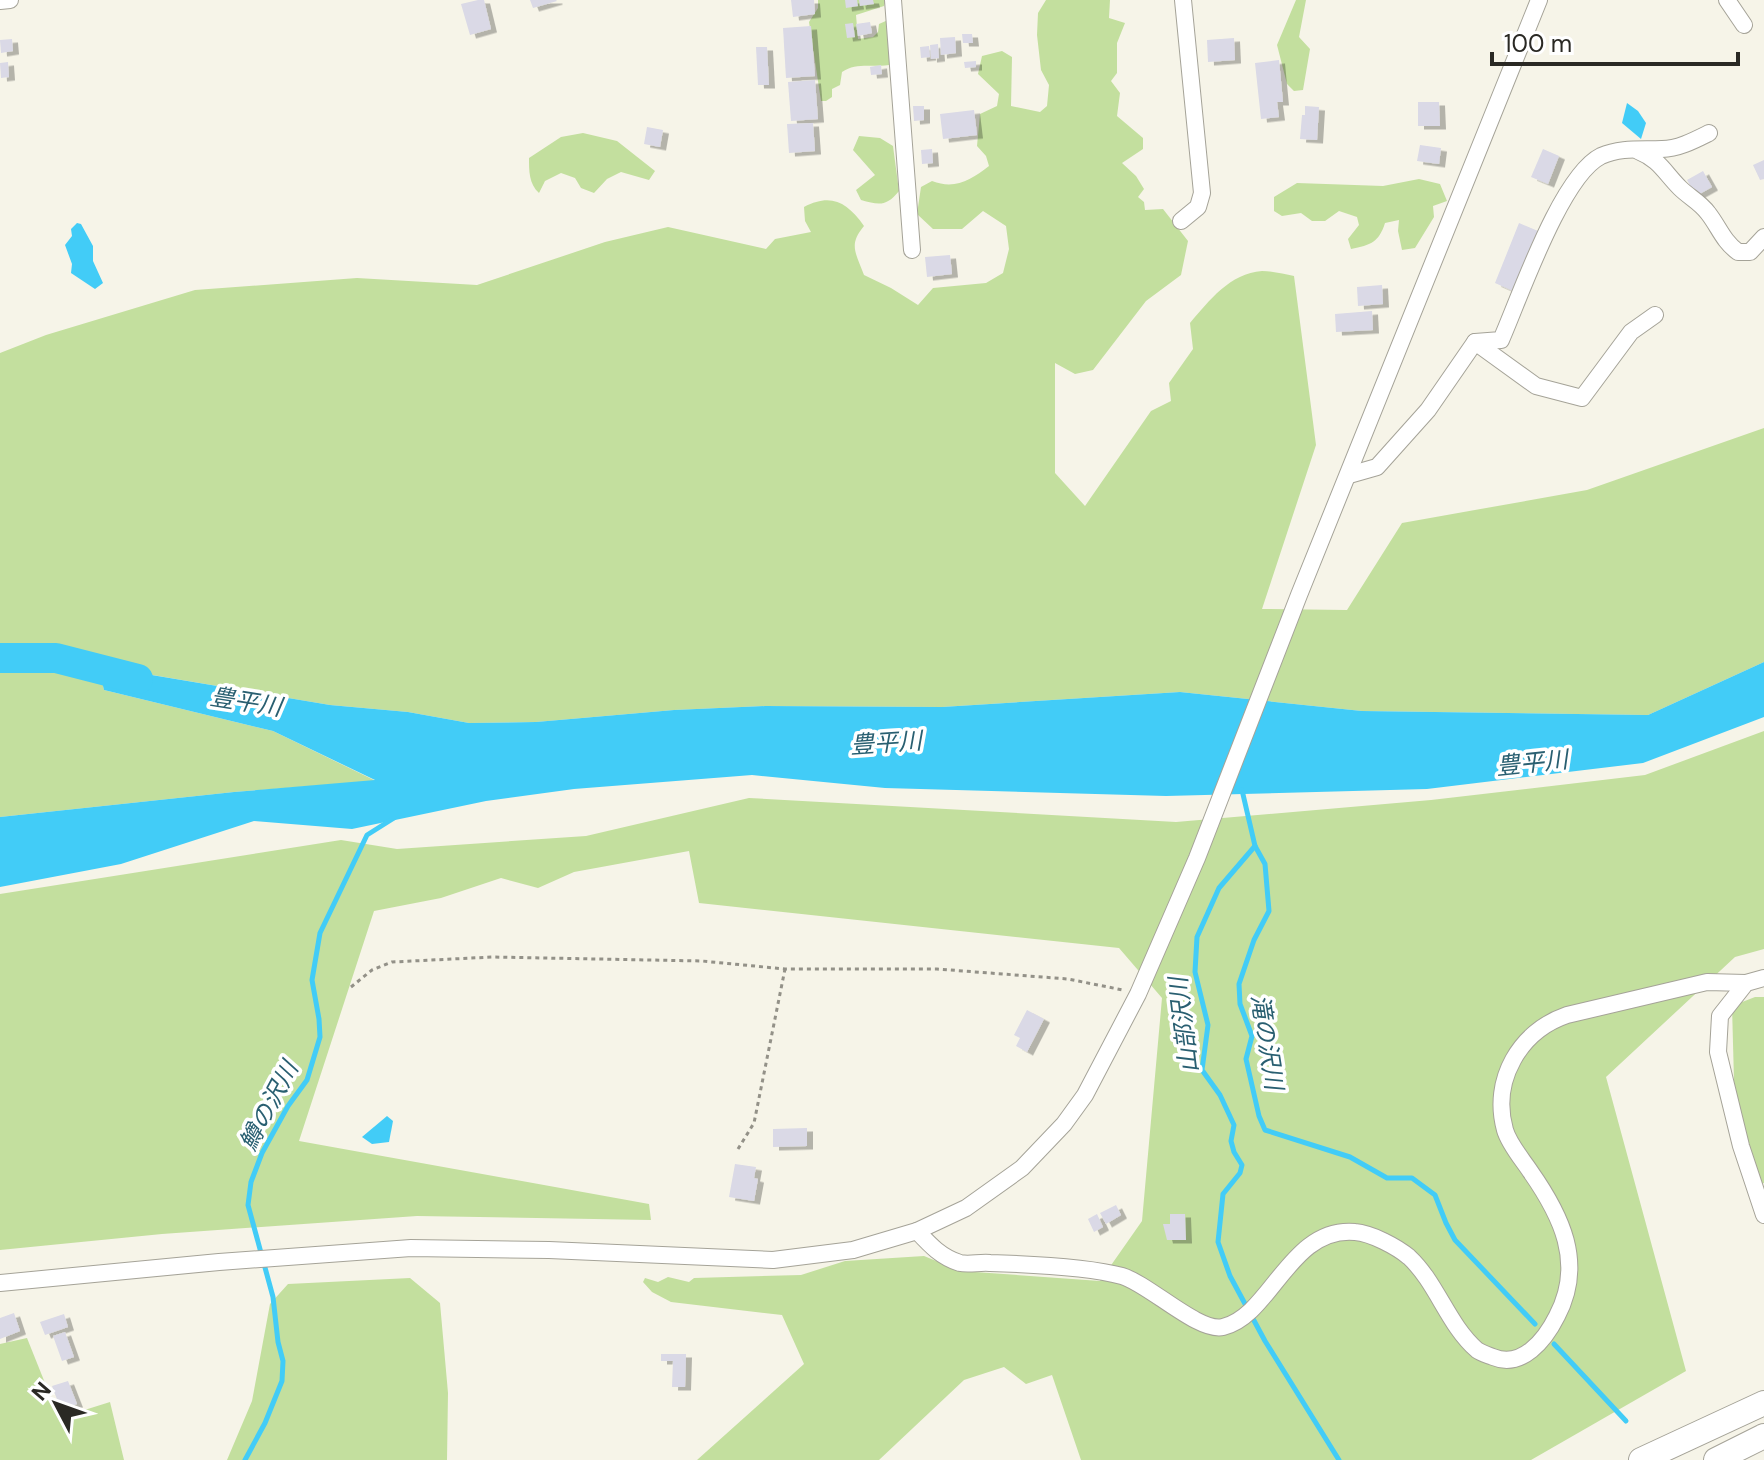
<svg xmlns="http://www.w3.org/2000/svg" width="1764" height="1460" viewBox="0 0 1764 1460" font-family="'DM Sans','Noto Sans JP',sans-serif">
<defs>
<filter id="shadow"><feDropShadow dx="6" dy="3.5" stdDeviation="0" flood-color="#0004"/></filter>
</defs>
<rect width="100%" height="100%" fill="#f6f4e8"/>
<!-- green -->
<g fill="#c3df9e">
<path d="M818 0H886L884 6 856 15 858 39 873 37 878 32 879 24 888 20 893 64C876 69 858 61 842 72L840 85 832 89V97L826 101H821L809 22 818 8Z"/>
<path d="M1046 0H1110L1109 18 1125 23 1117 43V73L1111 81 1120 93 1117 116 1143 138V149L1122 163 1136 176 1144 189 1138 197 1144 202 1145 210 1163 209 1188 241 1181 275 1146 301 1093 370 1075 374 1055 363V473L1085 506 1151 411 1171 401 1169 383 1193 349 1190 323C1209 301 1230 273 1262 271 1272 271 1284 274 1294 276L1316 445 1262 609 1347 610 1402 523 1587 490 1764 428V662L1648 715 1362 711 1180 692 942 707 765 706 674 710 536 722 469 723 408 712 330 705 99 666 104 690 273 731 376 781 234 792 0 817V353L46 335 195 290 357 278 477 285 605 242 668 227 766 249 775 239 811 232 805 221 804 207C831 193 847 202 864 226 848 245 856 253 864 275L891 288 918 305 933 288 986 283 1003 273 1009 249 1006 226 983 211 962 229H933L917 214 921 187 932 181C955 190 971 180 989 166L986 156 977 146 980 114 997 106 999 94 978 74 982 56 1002 51 1012 57 1011 106 1040 112 1047 106 1049 85 1041 70 1037 35 1038 13Z"/>
<polygon points="1296,0 1306,0 1299,37 1310,49 1303,90 1294,91 1287,84 1277,45"/>
<path d="M583 133 617 141 655 171 649 180 621 172 607 179 594 193 581 188 575 178 561 173 545 181 539 193C529 184 529 171 529 158L561 137Z"/>
<path d="M859 136 880 138 893 146 899 191C886 207 879 205 861 200L856 190 875 175 853 150Z"/>
<path d="M1419 179 1440 184 1447 201 1433 206 1434 217 1415 248 1402 250 1398 231 1399 220 1385 223C1379 242 1371 245 1351 249L1348 239 1359 225 1357 217 1339 211 1325 221H1312L1301 213 1282 216 1274 211V197L1297 183 1383 186Z"/>
<polygon points="1764,731 1764,949 1735,957 1606,1077 1686,1371 1531,1460 1081,1460 1052,1375 1026,1384 1004,1367 964,1380 879,1460 697,1460 804,1364 782,1315 671,1302 652,1292 643,1282 645,1278 658,1282 668,1277 689,1282 694,1278 801,1275 845,1261 924,1256 961,1271 1100,1281 1142,1221 1162,998 1119,948 699,903 689,851 574,872 538,888 501,878 441,898 374,911 299,1141 649,1204 651,1220 417,1216 162,1234 0,1250 0,894 341,840 397,849 586,836 749,798 1176,822 1431,800 1645,775"/>
<polygon points="1755,997 1764,997 1764,1183 1759,1185 1735,1118 1732,1006"/>
<polygon points="410,1278 440,1303 448,1393 447,1460 227,1460 252,1401 270,1304 288,1284"/>
<polygon points="27,1338 59,1418 110,1402 124,1460 0,1460 0,1344"/>
</g>
<!-- water -->
<g fill="#42ccf7">
<polygon points="1627,103 1638,111 1646,123 1641,139 1622,123"/>
<polygon points="77,223 81,224 93,246 93,261 103,283 95,289 71,273 72,264 65,245 72,236 71,229"/>
<polygon points="1764,662 1764,717 1643,763 1427,789 1166,796 885,788 752,775 574,789 486,801 352,829 254,821 121,864 0,887 0,817 234,792 375,780 273,731 104,690 98,666 330,705 408,712 469,723 536,722 674,710 765,706 942,707 1180,692 1362,711 1648,715"/>
<polygon points="387,1116 393,1121 389,1142 372,1144 362,1137"/>
</g>
<g fill="none" stroke-linecap="round" stroke-linejoin="round">
<!-- stream -->
<g stroke="#42ccf7" stroke-width="5">
<polyline points="1242,790 1255,846 1265,864 1269,911 1254,940 1239,984 1240,1004 1252,1036 1246,1059 1259,1116 1265,1130 1350,1157 1387,1178 1412,1178 1435,1195 1446,1223 1455,1240 1535,1324"/>
<polyline points="1255,846 1219,888 1197,937 1195,972 1208,1025 1202,1070 1220,1095 1234,1125 1231,1141 1234,1152 1242,1165 1240,1173 1223,1194 1218,1242 1230,1276 1265,1341 1339,1460"/>
<polyline points="1554,1344 1626,1421"/>
<polyline points="245,1460 265,1423 282,1381 283,1361 278,1342 273,1297 248,1205 251,1182 262,1153 288,1106 307,1080 320,1037 319,1019 312,980 320,933 367,835 394,818"/>
</g>
<!-- river -->
<polyline stroke="#42ccf7" stroke-width="30" points="0,658 56,658 138,679"/>
</g>
<!-- building -->
<g fill="#dad9e6" filter="url(#shadow)">
<polygon points="478,0 484,0 491,29 470,35 461,4"/>
<polygon points="530,0 556,0 557,1 533,8"/>
<polygon points="791,0 814,0 815,14 793,17"/>
<polygon points="845,0 857,0 858,6 846,8"/>
<polygon points="859,0 873,0 874,4 860,6"/>
<polygon points="870,22 872,33 858,36 856,24"/>
<polygon points="853,23 855,37 847,38 845,24"/>
<polygon points="811,26 815,76 786,78 783,28"/>
<polygon points="962,34 972,34 973,43 963,43"/>
<polygon points="955,37 956,53 941,55 940,38"/>
<polygon points="1234,38 1235,60 1208,62 1207,40"/>
<polygon points="12,39 13,51 1,53 0,40"/>
<polygon points="938,44 939,58 931,59 930,45"/>
<polygon points="929,46 930,57 921,58 920,47"/>
<polygon points="756,47 767,47 769,85 758,85"/>
<polygon points="1279,60 1283,102 1277,102 1279,117 1261,119 1255,63"/>
<polygon points="976,61 976,67 965,68 964,62"/>
<polygon points="8,62 9,77 1,78 0,63"/>
<polygon points="881,65 882,74 871,75 870,67"/>
<polygon points="815,80 818,119 791,121 788,82"/>
<polygon points="1418,102 1439,102 1440,126 1418,126"/>
<polygon points="913,106 924,106 924,120 914,121"/>
<polygon points="1305,106 1319,107 1317,140 1300,139 1302,115 1305,115"/>
<polygon points="974,110 977,135 943,139 940,114"/>
<polygon points="813,123 815,151 789,153 787,124"/>
<polygon points="647,127 663,130 660,147 644,144"/>
<polygon points="1420,145 1441,148 1439,164 1417,161"/>
<polygon points="932,149 933,163 922,164 921,150"/>
<polygon points="1543,149 1559,156 1548,184 1531,177"/>
<polygon points="1764,160 1764,179 1760,180 1753,165"/>
<polygon points="1703,171 1712,187 1696,196 1687,180"/>
<polygon points="1519,223 1538,231 1513,291 1495,283"/>
<polygon points="950,255 952,274 927,277 925,257"/>
<polygon points="1382,285 1383,304 1358,306 1357,287"/>
<polygon points="1372,311 1373,330 1336,332 1335,314"/>
<polygon points="1027,1010 1044,1019 1027,1052 1016,1046 1020,1038 1014,1035"/>
<polygon points="807,1128 807,1146 773,1147 773,1129"/>
<polygon points="735,1164 756,1167 754,1178 758,1179 754,1201 729,1197"/>
<polygon points="1116,1205 1121,1215 1106,1224 1100,1213"/>
<polygon points="1097,1214 1103,1227 1094,1232 1088,1219"/>
<polygon points="1170,1214 1185,1214 1186,1240 1167,1240 1163,1224 1170,1224"/>
<polygon points="14,1313 20,1331 0,1339 0,1318"/>
<polygon points="64,1314 68,1327 45,1335 40,1322"/>
<polygon points="65,1332 74,1357 62,1361 53,1336"/>
<polygon points="661,1354 686,1354 685,1387 672,1387 673,1361 661,1361"/>
<polygon points="68,1381 77,1404 61,1410 52,1386"/>
</g>
<g fill="none" stroke-linecap="round" stroke-linejoin="round">
<!-- minor casing -->
<g stroke="#a5a398" stroke-width="18">
<g id="minor">
<polyline points="893,0 912,250"/>
<polyline points="1727,0 1744,25"/>
<polyline points="0,1 10,0"/>
<path d="M1638 151C1660 160 1664 172 1680 188 1689 197 1700 202 1708 213 1719 227 1723 241 1738 252H1750L1764 237"/>
<polyline points="1181,221 1198,207 1202,193 1183,0"/>
<polyline points="1475,342 1536,386 1582,398 1631,332 1655,315"/>
<path d="M1349 475 1377 467 1428 410 1475 342 1501 340C1520 297 1561 176 1601 156 1621 147 1642 150 1662 149 1678 149 1695 140 1709 133"/>
<polyline points="1764,978 1746,983 1720,1016 1718,1052 1741,1146 1764,1215"/>
<path d="M917 1231C930 1245 941 1257 960 1263 969 1265 980 1262 990 1263 1025 1264 1089 1267 1122 1276 1149 1284 1199 1333 1223 1327 1271 1316 1290 1226 1355 1232 1371 1233 1397 1247 1409 1257 1437 1283 1448 1325 1477 1350 1481 1353 1488 1355 1493 1357 1522 1369 1545 1340 1557 1316 1585 1263 1561 1215 1530 1171 1522 1159 1509 1144 1505 1130 1491 1080 1520 1031 1567 1015L1707 982 1746 983"/>
<polyline points="0,1283 219,1262 411,1248 549,1250 773,1260 853,1250 917,1231 966,1208 1022,1168 1064,1124 1085,1095 1138,994 1197,858 1299,595 1539,0"/>
</g>
</g>
<!-- highway casing -->
<g stroke="#a5a398" stroke-width="26">
<g id="highway">
<polyline points="1641,1460 1764,1403"/>
<polyline points="1716,1460 1764,1436"/>
</g>
</g>
<!-- path -->
<g stroke="#939188" stroke-width="3" stroke-dasharray="4 4" stroke-linecap="butt">
<polyline points="351,987 372,970 392,962 492,957 702,961 785,969 937,969 1068,979 1123,990"/>
<polyline points="738,1149 754,1123 785,969"/>
</g>
<!-- minor -->
<use href="#minor" stroke="#fff" stroke-width="16"/>
<!-- highway -->
<use href="#highway" stroke="#fff" stroke-width="24"/>
</g>
<g text-anchor="middle" stroke-width="7" stroke-linejoin="round" paint-order="stroke">
<!-- water labels -->
<g font-size="24" font-style="italic" fill="#295f71" stroke="#fff">
<text transform="translate(246 702) rotate(9)" y="8">豊平川</text>
<text transform="translate(886 743) rotate(-4)" y="8">豊平川</text>
<text transform="translate(1532 763) rotate(-6)" y="8">豊平川</text>
<text transform="translate(1184 1025) rotate(-97)" y="8">山部沢川</text>
<text transform="translate(1267 1042) rotate(81)" y="8">滝の沢川</text>
<text transform="translate(269 1106) rotate(-62)" y="8">鱒の沢川</text>
</g>
</g>
<!-- north arrow -->
<g transform="translate(56 1404) rotate(311)" stroke="#ffffff" stroke-width="6" paint-order="stroke">
<path d="M0-6L14 30L0 20L-14 30Z" fill="#2a2924"/>
<text y="-12" font-size="22" font-weight="bold" text-anchor="middle" fill="#2a2924">N</text>
</g>
<!-- scale -->
<path d="M1492 52v12h246v-12" fill="none" stroke="#2a2924" stroke-width="4"/>
<text x="1504" y="52" font-size="24" fill="#2a2924" stroke="#ffffff" stroke-width="6" paint-order="stroke">100 m</text>
</svg>
